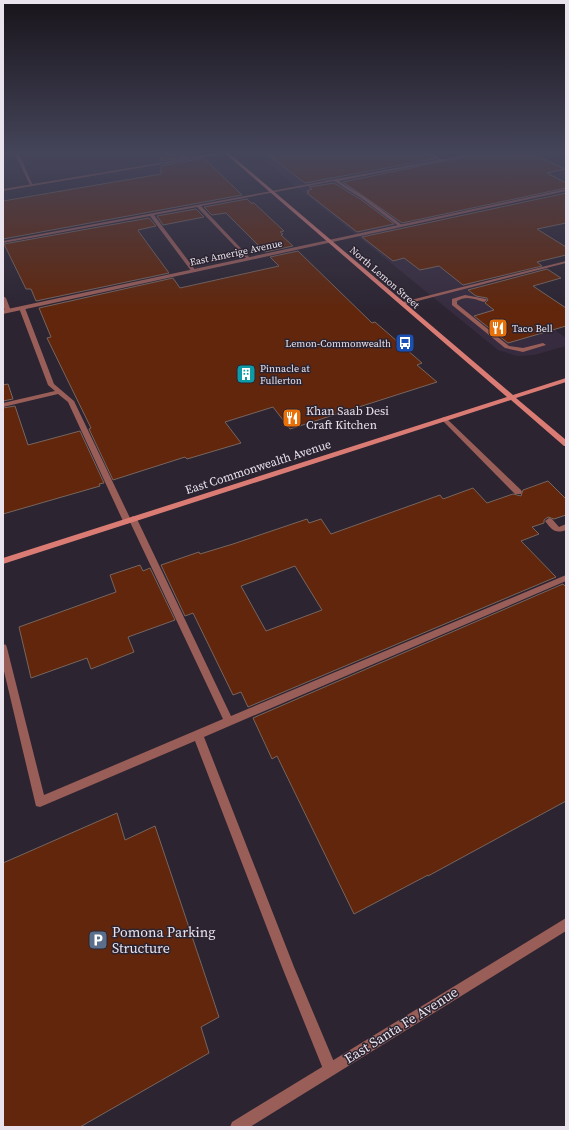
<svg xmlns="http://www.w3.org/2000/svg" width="569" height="1130" viewBox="0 0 569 1130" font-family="'Source Serif 4',serif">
<rect width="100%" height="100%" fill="#2c2431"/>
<!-- built -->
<polygon fill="#372c3f" points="263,154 294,154 308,165 322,162 397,216 395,234 460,282 492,285 566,338 566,346 534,355 517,356 498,350 260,157 260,155"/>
<!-- building -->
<g fill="#61260b" stroke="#77655e" fill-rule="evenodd">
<polygon points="160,154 199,154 200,155 161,161"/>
<polygon points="267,154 426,154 434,159 305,183"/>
<polygon points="478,154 533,154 565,169 547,173 566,183 566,188 402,223 343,182"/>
<polygon points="204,158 242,195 3,239 3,201 161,174 161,166"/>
<polygon points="334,183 360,199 394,224 357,232 307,193 309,192 307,191 312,189 309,187"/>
<polygon points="566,193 566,223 537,229 566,247 566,255 537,262 542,266 463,285 439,266 420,270 404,258 393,261 362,237"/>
<polygon points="247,199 251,203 254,203 284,231 280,232 283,234 281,235 293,246 265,252 226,213 212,215 204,207"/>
<polygon points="196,209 204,217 163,225 157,216"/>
<polygon points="149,218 156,226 138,230 139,232 169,273 36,301 31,289 26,289 4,244"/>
<polygon points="298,251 372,323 375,322 422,363 417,365 437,382 290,429 273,407 225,422 241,443 187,459 185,457 113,480 89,429 91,428 47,338 51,337 39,308 173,278 180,288 279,266 270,257"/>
<polygon points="547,269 561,278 533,286 566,308 566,326 508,343 474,316 494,310 485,303 488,300 487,298 476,296 468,290"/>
<polygon points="8,384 13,399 3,401 3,385"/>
<polygon points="15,406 28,445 80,431 104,483 99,484 100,486 3,514 3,408"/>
<path d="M548 481 566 499V515L554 519 548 517 544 520V523L532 527 539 534 521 541 556 577 248 707 241 692 233 695 193 613 185 616 161 565 199 552 200 554 233 544 307 519 309 523 321 519 331 534 440 495 443 499 473 488 487 503 513 494 521 496 523 490ZM295 566 322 610 266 631 241 586Z"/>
<polygon points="140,565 143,571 150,568 175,620 128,637 134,652 91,669 87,658 31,678 19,627 116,592 110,575"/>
<polygon points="563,584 566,587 566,801 428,876 428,875 354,914 277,756 272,759 253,718"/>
<polygon points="117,813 125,840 155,826 219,1017 201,1027 209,1053 80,1127 3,1127 3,863"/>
</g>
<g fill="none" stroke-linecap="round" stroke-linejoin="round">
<!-- lane -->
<g fill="#9a5e59" fill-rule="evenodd">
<polygon points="15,154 19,154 33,186 30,185"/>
<path d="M427 154C433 153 436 158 442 159 450 160 466 153 477 154L339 181 363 196 402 225V227H400L361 198 334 181 201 206 250 258V260H248L197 207 154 215 196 271 194 272H192L150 216 3 243V241L438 160Z"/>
<polygon points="566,261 566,263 402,305 399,303"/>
<path d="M465 295 486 299 487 300 484 302C475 299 466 295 457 301V304L509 346 523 348 543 343 546 345 523 352 505 348 452 305V299Z"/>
<polygon points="3,296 6,298 11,311 10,312 5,311 3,305"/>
<polygon points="20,307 25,308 54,384 74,401 130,518 133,516 137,519 231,716 566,575 566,581 204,737 294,967 337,1069 335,1074 330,1076 325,1074 282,967 195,741 40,807 36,806 35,802 3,667 3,644 6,645 7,648 44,795 223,719 130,522 127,524 123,521 68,402 58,394 3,407 3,403 55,391 48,385 19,308"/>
<polygon points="444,417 446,418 521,490 522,492 521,494 515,494 442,420 442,418"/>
<path d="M549 518 552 519 559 527 566 524V530C555 534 552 530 545 521Z"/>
</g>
<!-- street -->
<g fill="#9a5e59" fill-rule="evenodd">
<polygon points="214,154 221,154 3,191 3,189"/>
<polygon points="566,189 566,191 3,314 3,310"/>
<polygon points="566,918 566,931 250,1127 230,1127 232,1122"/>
</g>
<!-- secondary -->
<polygon fill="#db7c74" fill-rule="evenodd" points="226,154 230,154 513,395 566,378 566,382 516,398 566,440 566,446 564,446 511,400 3,564 3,558 507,397"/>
</g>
<!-- sky -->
<linearGradient id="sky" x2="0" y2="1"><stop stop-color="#18141b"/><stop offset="0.49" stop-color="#45455a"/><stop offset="1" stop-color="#45455a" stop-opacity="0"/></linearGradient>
<rect width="569" height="312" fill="url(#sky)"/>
<!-- icons -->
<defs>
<g id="restaurant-square" transform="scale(1)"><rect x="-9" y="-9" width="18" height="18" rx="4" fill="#e8710a" stroke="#2c2431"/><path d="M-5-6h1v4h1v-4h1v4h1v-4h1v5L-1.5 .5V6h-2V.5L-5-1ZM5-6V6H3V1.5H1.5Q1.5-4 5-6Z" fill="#fff"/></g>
<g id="bus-square" transform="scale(1)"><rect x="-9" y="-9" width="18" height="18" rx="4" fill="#1a4fb4" stroke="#2c2431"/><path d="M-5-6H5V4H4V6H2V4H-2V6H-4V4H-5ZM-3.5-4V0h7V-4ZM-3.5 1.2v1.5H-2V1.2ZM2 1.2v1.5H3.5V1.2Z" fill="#fff"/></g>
<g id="building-square" transform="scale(1)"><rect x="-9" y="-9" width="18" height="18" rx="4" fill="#0f9aa8" stroke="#2c2431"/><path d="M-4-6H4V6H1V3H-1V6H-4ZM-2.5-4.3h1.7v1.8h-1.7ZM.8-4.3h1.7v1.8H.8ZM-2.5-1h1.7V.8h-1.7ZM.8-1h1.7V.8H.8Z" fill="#fff"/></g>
<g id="parking-square" transform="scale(1)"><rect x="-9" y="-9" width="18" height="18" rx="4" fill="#5c6f8a" stroke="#2c2431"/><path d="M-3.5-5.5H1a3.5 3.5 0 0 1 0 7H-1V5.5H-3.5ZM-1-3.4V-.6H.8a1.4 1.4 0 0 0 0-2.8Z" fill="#fff"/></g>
</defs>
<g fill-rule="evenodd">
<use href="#restaurant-square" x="498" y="328"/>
<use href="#bus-square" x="405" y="343"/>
<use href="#building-square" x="246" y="374"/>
<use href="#restaurant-square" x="292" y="418"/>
<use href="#parking-square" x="98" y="940"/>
</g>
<g text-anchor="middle" stroke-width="3" stroke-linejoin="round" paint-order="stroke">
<!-- far-street labels -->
<g font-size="10" fill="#e8e3ec" stroke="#2c2431">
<text transform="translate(236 252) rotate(-12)" y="4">East Amerige Avenue</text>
<text transform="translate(385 277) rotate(41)" y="4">North Lemon Street</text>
</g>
<!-- far-poi labels -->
<g font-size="10" fill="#e8e3ec" stroke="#2c2431" text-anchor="start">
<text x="512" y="332">Taco Bell</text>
<text x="391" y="347" text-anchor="end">Lemon-Commonwealth</text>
<text x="260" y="372">Pinnacle at<tspan x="260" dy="12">Fullerton</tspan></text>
</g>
<!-- poi labels -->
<g font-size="12" fill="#e8e3ec" stroke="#2c2431" text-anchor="start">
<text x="306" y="415">Khan Saab Desi<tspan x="306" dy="14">Craft Kitchen</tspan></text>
</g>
<!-- street labels -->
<g font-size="12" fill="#e8e3ec" stroke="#2c2431">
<text transform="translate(258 467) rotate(-18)" y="4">East Commonwealth Avenue</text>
</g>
<!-- near-poi labels -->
<g font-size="14" fill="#e8e3ec" stroke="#2c2431" text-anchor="start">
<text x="112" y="937">Pomona Parking<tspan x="112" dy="16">Structure</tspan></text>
</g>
<!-- near-street labels -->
<g font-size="14" fill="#e8e3ec" stroke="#2c2431">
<text transform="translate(401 1025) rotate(-32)" y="5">East Santa Fe Avenue</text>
</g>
</g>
<!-- border -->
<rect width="569" height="1130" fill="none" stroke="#e8e3ec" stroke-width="8"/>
</svg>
